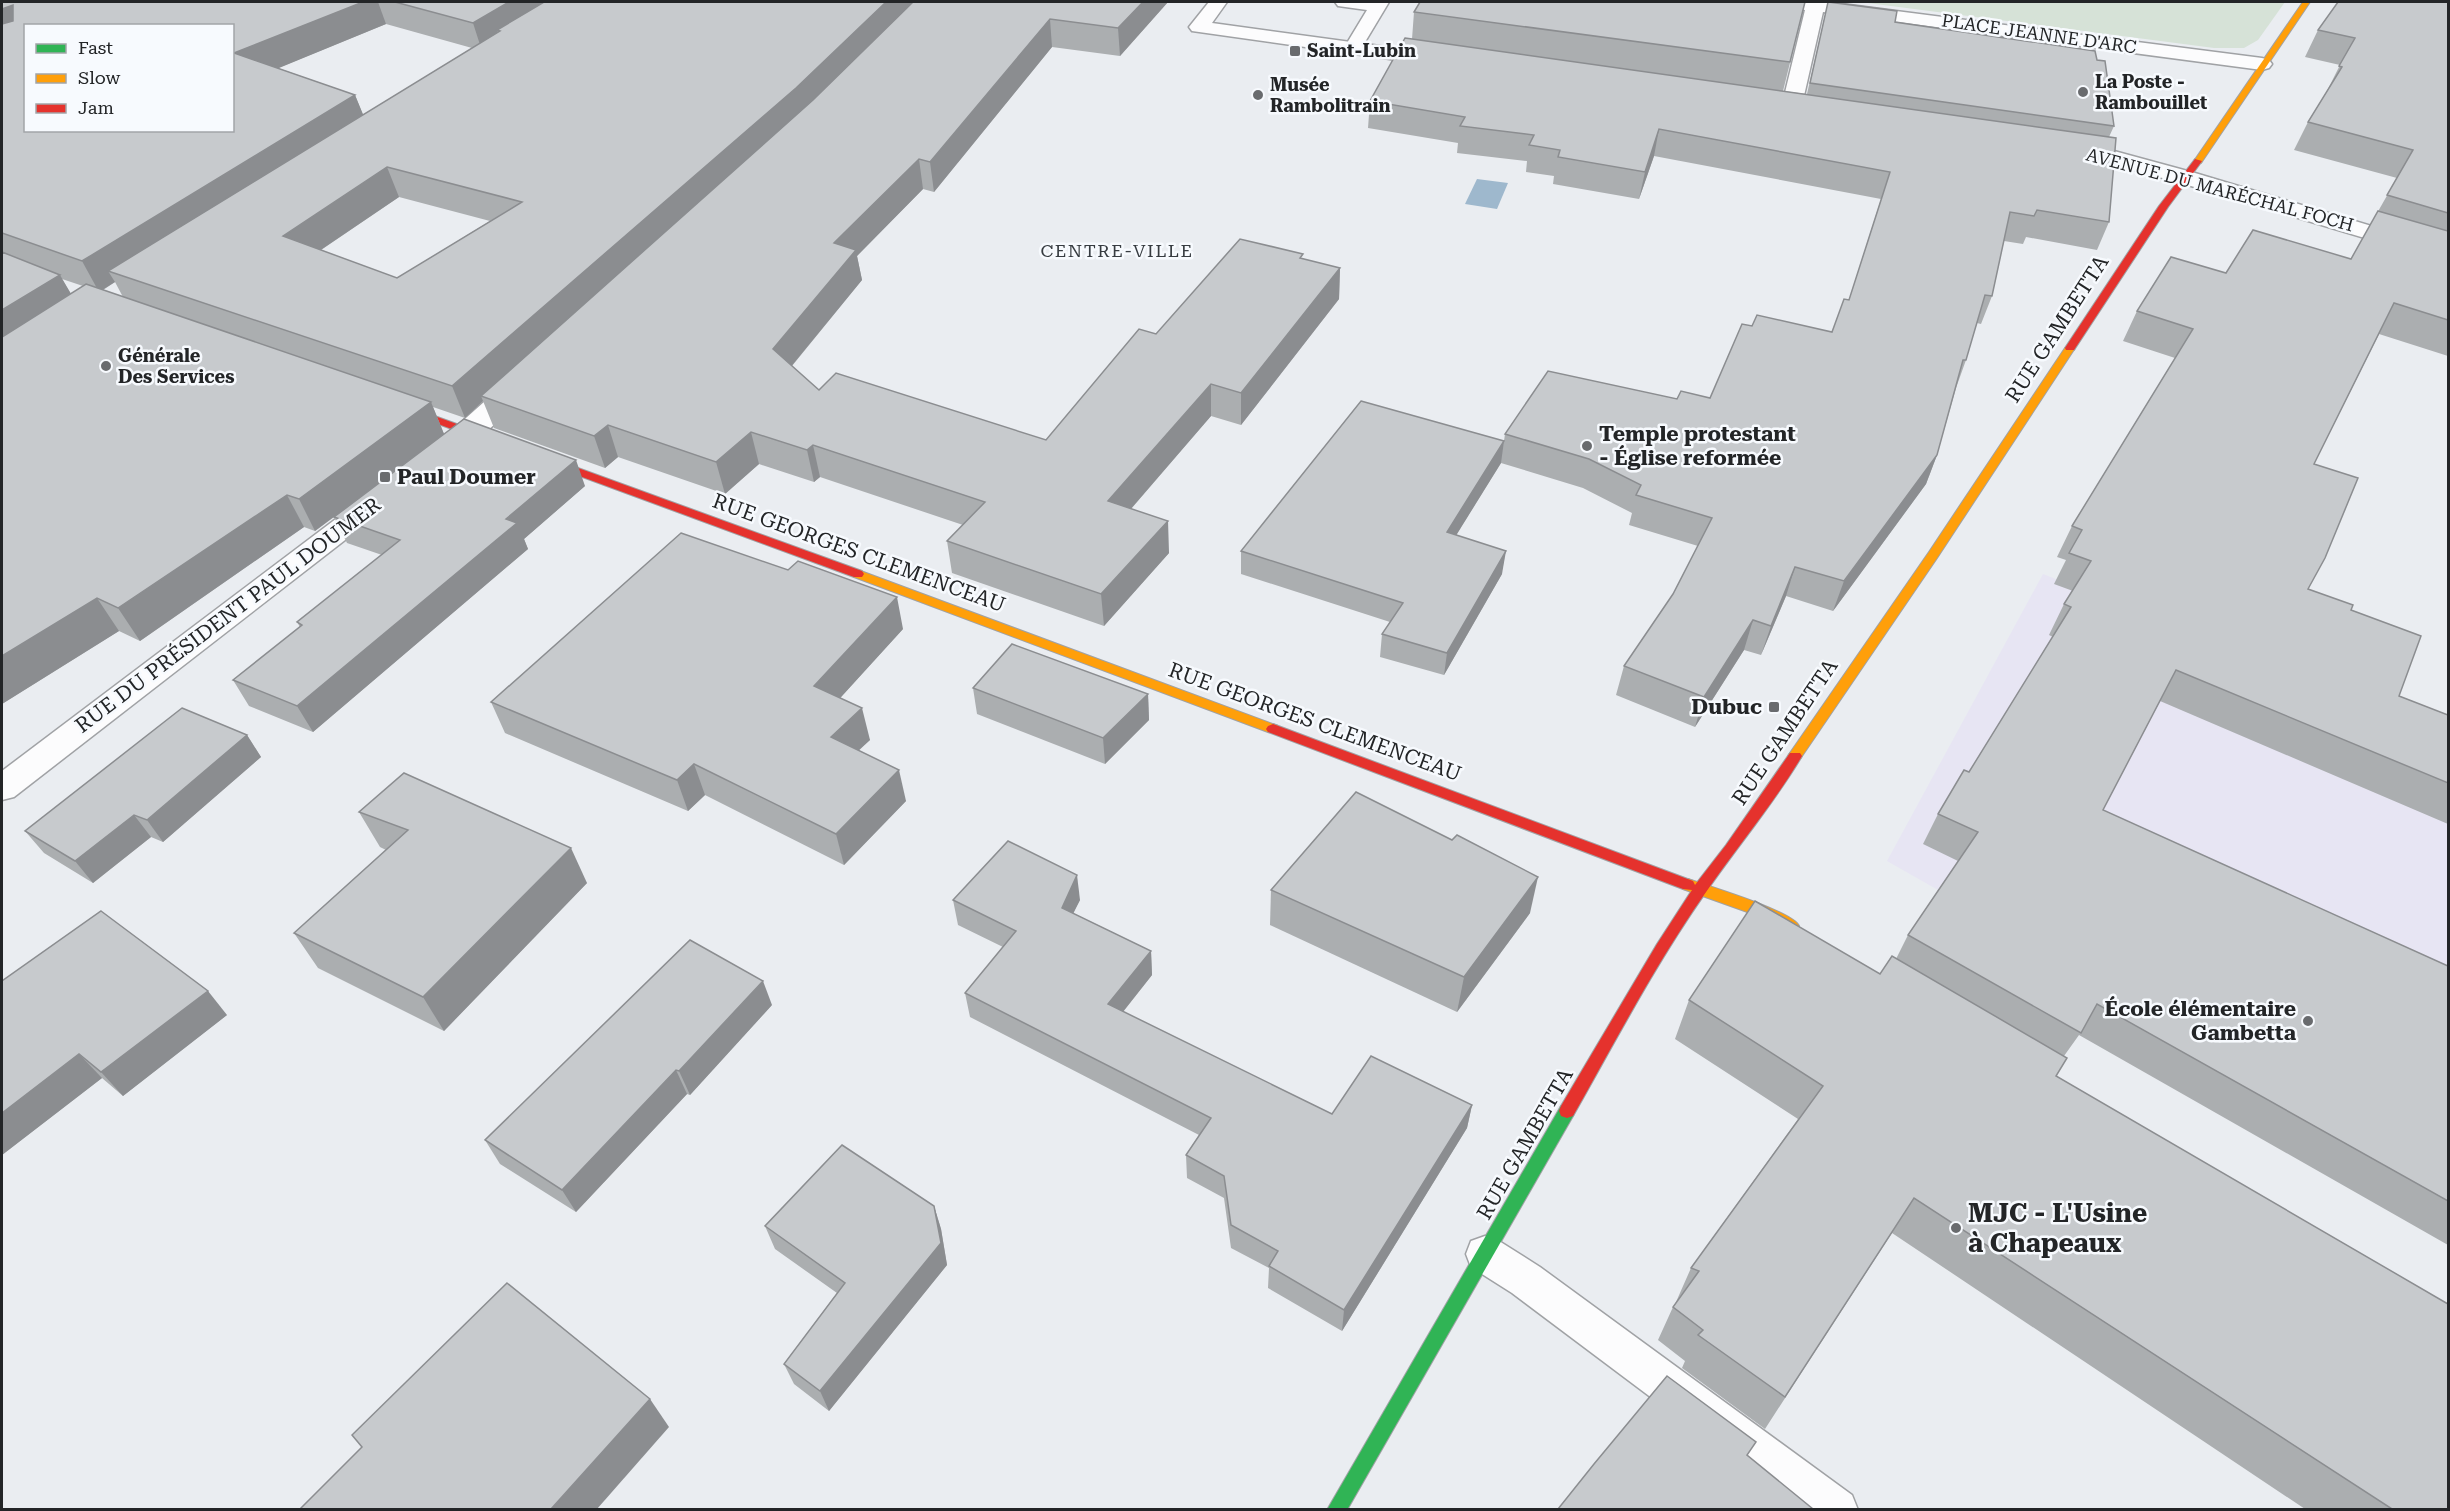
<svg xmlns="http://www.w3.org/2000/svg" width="2450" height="1511" viewBox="0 0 2450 1511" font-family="'Roboto Serif',serif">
<rect width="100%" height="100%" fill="#eaedf1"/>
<!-- education -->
<polygon fill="#e7e5f3" points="2043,574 2448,733 2448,1180 1887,861"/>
<!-- green -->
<polygon fill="#d6e2d7" points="1860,2 2285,2 2258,40 2244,48 2214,48"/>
<!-- water -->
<polygon fill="#9eb8cd" points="1477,179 1508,183 1497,209 1465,204"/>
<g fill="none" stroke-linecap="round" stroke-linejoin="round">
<!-- lane casing -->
<g stroke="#a0a2a5" stroke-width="3">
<g id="lane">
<polygon points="1335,2 1389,2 1359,52 1347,52 1344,48 1367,10 1338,6"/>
<polygon points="1485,1236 1499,1241 1540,1267 1852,1495 1858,1510 1801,1510 1512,1293 1471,1267 1466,1254 1471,1241"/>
</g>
</g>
<!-- street casing -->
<g stroke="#a0a2a5" stroke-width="3">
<g id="street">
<polygon points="1209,2 1227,2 1212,23 1439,54 1446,56 1449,60 1446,64 1439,66 1192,31 1189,27"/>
<polygon points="1777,2 1826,2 2262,58 2269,60 2272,64 2269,68 2262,70 1823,12 1801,109 1798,113 1791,115 1784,113 1781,109 1805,10 1779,6"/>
<polygon points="2069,144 2103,148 2195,173 2448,249 2448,263 2181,183 2100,161 2061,155 2058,150 2061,145"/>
<path d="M521 375 530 377 534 383C522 401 471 448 452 457 445 460 440 458 433 457L429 451 512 377Z"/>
<polygon points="375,494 385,497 389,503 385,509 14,797 2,800 2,771 365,497"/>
</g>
</g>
<!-- fast casing -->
<g stroke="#a0a2a5" stroke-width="2">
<polygon id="fast" points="1567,1104 1573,1106 1575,1111 1573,1116 1347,1510 1327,1510 1561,1106"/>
</g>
<!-- slow casing -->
<g stroke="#a0a2a5" stroke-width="2">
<g id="slow">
<polygon points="2303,2 2310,2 2201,163 2195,163 2194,161"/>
<polygon points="2070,345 2075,348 1937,558 1800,759 1790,759 1788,756 1790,753 1929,552 2065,348"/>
<polygon points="858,570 1278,726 1280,729 1278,732 1268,732 854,577 852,574 854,571"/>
<path d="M1688 879C1708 886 1792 911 1799 926L1797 930 1792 932 1767 919 1683 889 1681 885 1683 881Z"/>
</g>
</g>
<!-- jam casing -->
<g stroke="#a0a2a5" stroke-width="2">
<g id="jam">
<polygon points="2195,159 2202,161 2168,207 2074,350 2066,350 2065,348 2159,206"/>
<polygon points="396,402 862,571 864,574 862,577 854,577 392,407 391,405"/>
<path d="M1273 724 1693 881 1695 885 1726 845 1790 753H1800L1802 756C1773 805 1736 848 1704 895 1655 965 1615 1042 1573 1116L1567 1118 1561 1116 1559 1111 1561 1106 1657 944 1692 890 1683 889 1268 732 1266 729 1268 726Z"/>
</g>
</g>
<!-- lane -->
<use href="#lane" fill="#fcfcfd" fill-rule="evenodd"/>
<!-- street -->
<use href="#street" fill="#fcfcfd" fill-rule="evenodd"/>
<!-- fast -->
<use href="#fast" fill="#30b455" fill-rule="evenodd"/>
<!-- slow -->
<use href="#slow" fill="#ff9f0a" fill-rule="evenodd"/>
<!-- jam -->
<use href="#jam" fill="#e5322d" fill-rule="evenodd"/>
</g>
<!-- wall -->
<g fill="#abaeb0" fill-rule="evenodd">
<path d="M2 2H1168L1120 56 1052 47 934 192 923 189 857 256 862 280 792 366 819 390 1046 440 1156 334 1303 259 1340 268 1339 299 1241 425 1211 416 1131 509 1169 553 1104 626 952 573 947 541 963 525 820 477 814 482 759 464 725 494 618 457 605 468 494 428 483 401 465 418 433 407 444 434 585 486 524 539 528 549 313 732 249 706 233 680 300 627 297 622 382 555 347 543 334 517 315 531 304 527 140 641 119 631 2 704ZM386 24 472 48 363 115 355 95 278 68ZM399 197 490 221 397 278 321 250ZM62 279 83 286 71 294ZM115 282 123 297 103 290Z"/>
<polygon points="1805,2 1783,91 1807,94 1828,2 1895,22 2097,60 2114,126 2109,137 2109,222 2097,250 2026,237 2023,244 2004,241 1992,296 1981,324 1977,323 1966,360 1956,388 1937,455 1926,484 1833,611 1786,596 1761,655 1744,650 1695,727 1616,695 1624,666 1673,594 1698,546 1629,525 1632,513 1583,488 1501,463 1456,535 1502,574 1444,675 1380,657 1382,634 1390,622 1241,574 1241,551 1504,441 1505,434 1677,399 1710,398 1752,326 1832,332 1849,300 1881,199 1654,156 1639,199 1553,184 1554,176 1526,172 1527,161 1457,153 1458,143 1368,128 1370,101 1412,39 1414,12"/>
<polygon points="2448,2 2448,356 2379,334 2314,464 2308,589 2351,610 2399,696 2448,715 2448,824 2160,701 2103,810 2448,966 2448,1245 2079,1035 2064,1056 2056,1076 2448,1509 2305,1509 1892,1233 1765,1429 1682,1368 1685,1361 1658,1340 1673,1307 1676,1302 1691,1268 1798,1119 1675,1039 1689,1000 1880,974 1896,959 1908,935 1958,861 1923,844 1938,814 1969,772 2053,637 2049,635 2064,604 2073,591 2054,584 2066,560 2057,557 2072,526 2175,358 2123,341 2137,311 2226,273 2351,259 2397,178 2294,150 2308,122 2326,93 2340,65 2305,57 2318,30"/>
<polygon points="903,629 840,698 870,740 858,750 906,801 844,865 705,795 688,811 505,733 491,702"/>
<polygon points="973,688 1148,694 1149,720 1105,764 977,714"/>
<polygon points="247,735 261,757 163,842 151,837 93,883 44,853 25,831"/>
<polygon points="359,812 587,883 444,1031 318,968 294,933 386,850 380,847"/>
<polygon points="1452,840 1530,913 1457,1012 1270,925 1271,890"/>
<polygon points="953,900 1080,900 1073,913 1151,951 1152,975 1123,1012 1332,1114 1472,1105 1467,1128 1342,1331 1268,1288 1269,1268 1231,1248 1224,1198 1187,1178 1186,1155 1199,1135 970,1017 965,993 1003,947 958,925"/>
<polygon points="2,981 227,1015 123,1096 102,1078 2,1155"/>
<polygon points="772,1005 690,1095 687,1094 576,1212 500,1164 485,1140"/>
<polygon points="934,1206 941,1229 947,1265 829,1411 794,1384 784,1364 837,1293 775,1249 765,1226"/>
</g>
<!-- shaded-wall -->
<g fill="#8b8d90">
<polygon points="363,2 378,2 386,24 247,81 234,53"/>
<polygon points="509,2 562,2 500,31 497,30 501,40 482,51 473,23"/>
<polygon points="886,2 918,2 801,117 481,396 483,401 465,418 452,386"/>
<polygon points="1143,2 1168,2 1120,56 1118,28"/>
<polygon points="13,5 26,30 2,41 2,9"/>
<polygon points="1050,19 1052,47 934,192 930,162"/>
<polygon points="355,95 367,124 108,271 115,282 99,292 82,261"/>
<polygon points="1659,129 1654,156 1639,199 1645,172"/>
<polygon points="919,159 923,189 857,256 862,280 780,380 773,349 834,243"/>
<polygon points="387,167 399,197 297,266 283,236"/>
<polygon points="1340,268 1339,299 1241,425 1241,393"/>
<polygon points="60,275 78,306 2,354 2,310"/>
<polygon points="1211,384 1211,416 1110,533 1108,501"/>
<polygon points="431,402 444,434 315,531 299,499"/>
<polygon points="608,425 618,457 605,468 594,436"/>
<polygon points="751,432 759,464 725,494 716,462"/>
<polygon points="1504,441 1501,463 1444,555 1447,532"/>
<polygon points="813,445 820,477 814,482 807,450"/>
<polygon points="1937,455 1926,484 1833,611 1844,581"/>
<polygon points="576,460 585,486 524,539 528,549 313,732 297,706 506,519"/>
<polygon points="287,495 304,527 140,641 118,608"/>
<polygon points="1168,521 1169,553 1104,626 1101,594"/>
<polygon points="1506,551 1502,574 1444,675 1447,653"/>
<polygon points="1795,567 1786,596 1761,655 1771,626"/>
<polygon points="897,597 903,629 822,718 814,686"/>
<polygon points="97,598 119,631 2,704 2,656"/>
<polygon points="1753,620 1744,650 1695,727 1704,697"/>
<polygon points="1148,694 1149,720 1105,764 1103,738"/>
<polygon points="862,708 870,740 839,769 831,737"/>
<polygon points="247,735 261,757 163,842 147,820"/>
<polygon points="694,764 705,795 688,811 677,780"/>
<polygon points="899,770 906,801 844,865 836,834"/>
<polygon points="134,815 151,837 93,883 75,861"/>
<polygon points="571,848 587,883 444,1031 423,997"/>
<polygon points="1077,875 1080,900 1064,932 1062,908"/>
<polygon points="1538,877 1530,913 1457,1012 1464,977"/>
<polygon points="1151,951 1152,975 1110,1028 1108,1004"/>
<polygon points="763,981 772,1005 690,1095 679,1071"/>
<polygon points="208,991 227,1015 123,1096 101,1072"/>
<polygon points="79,1054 102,1078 2,1155 2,1113"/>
<polygon points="676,1070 687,1094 576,1212 562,1190"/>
<polygon points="1472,1105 1467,1128 1342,1331 1344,1310"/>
<polygon points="934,1206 941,1229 947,1265 829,1411 820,1391"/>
<polygon points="650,1399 669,1427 597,1509 551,1509"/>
</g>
<!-- building -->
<g fill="#c7cacd" stroke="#8b8d90" stroke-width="1.5" fill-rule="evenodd">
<path d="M2 2H363L234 53 355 95 82 261 2 233V24L13 21V5L2 9ZM26 26H232V130H26Z"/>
<polygon points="395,2 509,2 473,23"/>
<path d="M544 2H886L796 88 452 386 108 271 500 31 497 30ZM387 167 522 202 397 278 283 236Z"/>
<polygon points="913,2 1143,2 1118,28 1050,19 930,162 919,159 834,243 856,250 773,349 819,390 836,373 1046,440 1139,329 1156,334 1240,239 1303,254 1300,258 1340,268 1241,393 1211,384 1108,501 1168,521 1101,594 947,541 985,502 813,445 807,450 751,432 716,462 608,425 594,436 481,396 813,100"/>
<polygon points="1420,2 1805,2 1790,62 1414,12"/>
<polygon points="1828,2 1897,11 1895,22 2095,51 2097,60 2105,61 2114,126 1810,83"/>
<polygon points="2338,2 2448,2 2448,213 2387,195 2413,150 2308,122 2342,67 2339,66 2355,38 2318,30"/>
<polygon points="1405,38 2116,138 2109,222 2037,210 2034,216 2010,212 1992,296 1985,295 1966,360 1963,360 1937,455 1844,581 1795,567 1771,626 1753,620 1704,697 1624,666 1673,594 1712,518 1636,495 1641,485 1589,459 1505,434 1548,371 1677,399 1681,391 1710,398 1742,324 1752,326 1757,315 1832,332 1844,299 1849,300 1890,172 1659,129 1645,172 1558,157 1560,150 1529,145 1534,135 1460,126 1465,117 1370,101"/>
<polygon points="2378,211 2448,231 2448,320 2394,303 2314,464 2358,478 2325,558 2308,589 2353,605 2351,610 2421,636 2399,696 2448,715 2448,783 2176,670 2103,810 2448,966 2448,1201 2097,1004 2081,1033 1908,935 1978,832 1938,814 1964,770 1969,772 2071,607 2064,604 2091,561 2069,553 2082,530 2072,526 2193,329 2137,311 2171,257 2226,273 2253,230 2351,259"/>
<polygon points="2,252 60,275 2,310"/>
<polygon points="86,284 431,402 299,499 287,495 118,608 97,598 2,656 2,337"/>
<polygon points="1361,401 1504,441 1447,532 1506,551 1447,653 1382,634 1403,603 1241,551"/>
<polygon points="464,419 576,460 506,519 517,523 297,706 233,680 302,625 297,622 400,540 334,517"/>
<polygon points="681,533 788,570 798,561 897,597 814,686 862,708 831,737 899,770 836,834 694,764 677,780 491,702"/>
<polygon points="1012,644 1148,694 1103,738 973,688"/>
<polygon points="182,708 247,735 147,820 134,815 75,861 25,831"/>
<polygon points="404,773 571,848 423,997 294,933 408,830 359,812"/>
<polygon points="1356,792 1452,840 1457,835 1538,877 1464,977 1271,890"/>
<polygon points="1008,841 1077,875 1062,908 1151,951 1108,1004 1332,1114 1371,1056 1472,1105 1344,1310 1269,1266 1278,1251 1231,1225 1224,1176 1186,1155 1211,1118 965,993 1016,931 953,900"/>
<polygon points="1755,901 1880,974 1892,956 2067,1058 2056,1076 2448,1304 2448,1509 2392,1509 1914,1198 1785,1397 1698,1335 1703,1330 1673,1307 1699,1271 1691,1268 1823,1086 1689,1000"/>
<polygon points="101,911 208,991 101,1072 79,1054 2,1113 2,981"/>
<polygon points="690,940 763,981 679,1071 676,1070 562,1190 485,1140"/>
<polygon points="842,1145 934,1206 941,1243 820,1391 784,1364 845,1283 765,1226"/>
<polygon points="507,1283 650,1399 551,1509 300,1509 362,1447 352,1435"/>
<polygon points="1667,1376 1756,1442 1747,1455 1813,1509 1558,1509 1594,1464"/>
</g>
<!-- markers -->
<g fill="#696b6e" stroke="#f7fafe" stroke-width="2">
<rect x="1289" y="45" width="12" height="12" rx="3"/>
<circle cx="2083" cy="92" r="6"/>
<circle cx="1258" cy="95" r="6"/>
<circle cx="106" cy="366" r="6"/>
<circle cx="1587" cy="446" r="6"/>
<rect x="379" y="471" width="12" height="12" rx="3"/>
<rect x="1768" y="701" width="12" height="12" rx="3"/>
<circle cx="2308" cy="1021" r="6"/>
<circle cx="1956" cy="1228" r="6"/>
</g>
<g text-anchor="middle" stroke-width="5" stroke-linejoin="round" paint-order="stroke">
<!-- far-street labels -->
<g font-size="18" fill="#232527" stroke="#f7fafe">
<text transform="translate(2039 34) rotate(8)" y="6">PLACE JEANNE D'ARC</text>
<text transform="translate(2220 190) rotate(15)" y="6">AVENUE DU MARÉCHAL FOCH</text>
</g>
<!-- far-poi labels -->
<g font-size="18" font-weight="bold" fill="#232527" stroke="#f7fafe" text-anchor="start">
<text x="1307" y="57">Saint-Lubin</text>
<text x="2095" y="88">La Poste -<tspan x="2095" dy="21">Rambouillet</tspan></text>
<text x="1270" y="91">Musée<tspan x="1270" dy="21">Rambolitrain</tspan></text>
<text x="118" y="362">Générale<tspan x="118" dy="21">Des Services</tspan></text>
</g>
<!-- far-neighbourhood labels -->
<g font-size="18" letter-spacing="1.5" fill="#373c41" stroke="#f7fafe">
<text x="1117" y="257">CENTRE-VILLE</text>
</g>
<!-- street labels -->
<g font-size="21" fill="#232527" stroke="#f7fafe">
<text transform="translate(2057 329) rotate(-57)" y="7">RUE GAMBETTA</text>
<text transform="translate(859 553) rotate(20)" y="7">RUE GEORGES CLEMENCEAU</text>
<text transform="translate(228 615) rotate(-37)" y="7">RUE DU PRÉSIDENT PAUL DOUMER</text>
<text transform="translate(1315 722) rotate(20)" y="7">RUE GEORGES CLEMENCEAU</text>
<text transform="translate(1785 732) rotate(-56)" y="7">RUE GAMBETTA</text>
<text transform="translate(1525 1144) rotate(-60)" y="7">RUE GAMBETTA</text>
</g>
<!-- poi labels -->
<g font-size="21" font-weight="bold" fill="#232527" stroke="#f7fafe" text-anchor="start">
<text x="1599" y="441">Temple protestant<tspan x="1599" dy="24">- Église reformée</tspan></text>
<text x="397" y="484">Paul Doumer</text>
<text x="1762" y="714" text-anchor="end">Dubuc</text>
<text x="2296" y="1016" text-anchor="end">École élémentaire<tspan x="2296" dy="24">Gambetta</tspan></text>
</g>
<!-- near-poi labels -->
<g font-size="26" font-weight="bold" fill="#232527" stroke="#f7fafe" text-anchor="start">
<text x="1968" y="1222">MJC - L'Usine<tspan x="1968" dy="30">à Chapeaux</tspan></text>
</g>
</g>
<!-- border -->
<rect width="2450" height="1511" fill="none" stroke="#232527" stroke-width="6"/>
<!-- legend -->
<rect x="24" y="24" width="210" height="108" fill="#f7fafe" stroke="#a2a5a8" stroke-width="1.5"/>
<rect x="36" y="44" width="30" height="9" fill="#30b455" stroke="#a2a5a8" stroke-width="1.5"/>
<text x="78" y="54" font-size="18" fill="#232527">Fast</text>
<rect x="36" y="74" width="30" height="9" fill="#ff9f0a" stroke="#a2a5a8" stroke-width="1.5"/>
<text x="78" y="84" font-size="18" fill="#232527">Slow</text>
<rect x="36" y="104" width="30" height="9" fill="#e5322d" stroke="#a2a5a8" stroke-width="1.5"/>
<text x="78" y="114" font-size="18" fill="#232527">Jam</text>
</svg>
